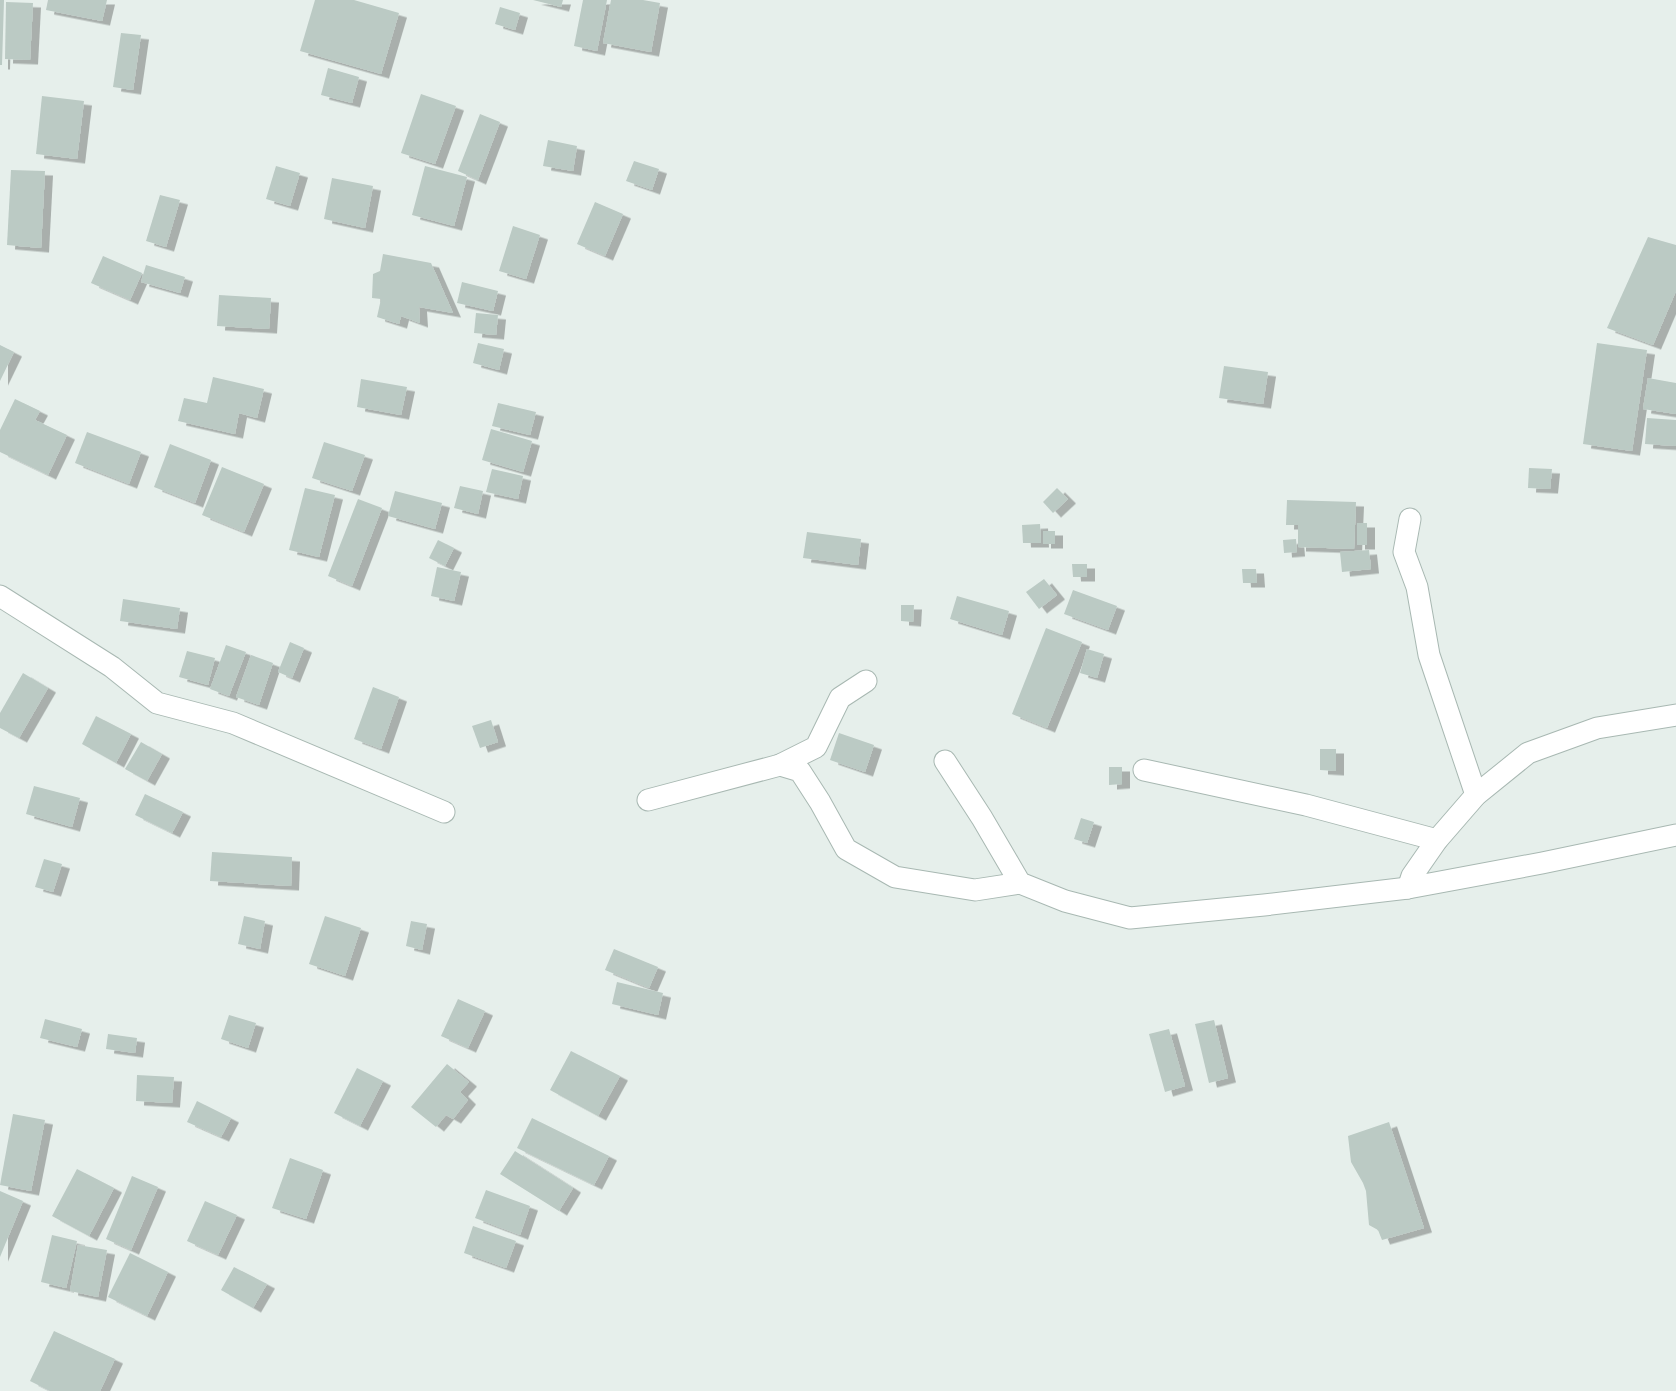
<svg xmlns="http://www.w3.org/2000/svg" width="1676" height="1391" viewBox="0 0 1676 1391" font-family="Manrope,sans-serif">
<defs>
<filter id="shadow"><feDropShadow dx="8" dy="4.5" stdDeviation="0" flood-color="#0004"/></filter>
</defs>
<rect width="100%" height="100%" fill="#e6efeb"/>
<!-- building -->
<g fill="#bbcac4" filter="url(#shadow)">
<polygon points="0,0 4,0 2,65 0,65"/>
<polygon points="48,0 107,0 102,21 46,10"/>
<polygon points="315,0 354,0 399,13 381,74 300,51"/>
<polygon points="533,0 563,0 561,7"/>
<polygon points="583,0 607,0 597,51 574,46"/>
<polygon points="611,0 643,0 660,3 651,52 603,43"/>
<polygon points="6,2 33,3 30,60 5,59"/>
<polygon points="500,7 520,13 515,30 495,24"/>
<polygon points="121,33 141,35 133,90 113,87"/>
<polygon points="328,68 359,77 352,103 321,95"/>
<polygon points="421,94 456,106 435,164 401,153"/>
<polygon points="42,96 84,101 77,159 36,154"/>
<polygon points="480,114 500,122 478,180 458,171"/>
<polygon points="548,140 577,146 573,171 543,166"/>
<polygon points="634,161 659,169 652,190 626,181"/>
<polygon points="276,166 300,173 290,206 266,199"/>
<polygon points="425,166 467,177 454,226 412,215"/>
<polygon points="11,170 45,171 41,248 7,245"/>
<polygon points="332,178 373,186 365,228 324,219"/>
<polygon points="160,195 180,200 166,247 146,241"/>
<polygon points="595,202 623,214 605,256 577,244"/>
<polygon points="513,226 540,235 526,279 499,271"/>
<polygon points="1648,237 1676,245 1676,291 1653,345 1607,328"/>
<polygon points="383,254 431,263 453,313 419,307 420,323 401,316 399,324 377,317 381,299 372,298 373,274 380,271"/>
<polygon points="103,256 142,273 130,300 91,283"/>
<polygon points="146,265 185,277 180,293 141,282"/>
<polygon points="462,282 498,291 493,311 457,303"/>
<polygon points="219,295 271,298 269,329 217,326"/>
<polygon points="476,313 498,315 496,335 474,333"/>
<polygon points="478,343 504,349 499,370 473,363"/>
<polygon points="1597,343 1647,350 1632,451 1583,444"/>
<polygon points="0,345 14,352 0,381"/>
<polygon points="1224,366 1268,372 1263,404 1219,398"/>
<polygon points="213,377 264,389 257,418 239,413 235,434 178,421 184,398 207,403"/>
<polygon points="1648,378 1676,383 1676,414 1643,409"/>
<polygon points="361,379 407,387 401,415 357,407"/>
<polygon points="15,399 40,411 35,420 67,435 48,475 0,452 0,430"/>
<polygon points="498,403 536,412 530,435 492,426"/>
<polygon points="1647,418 1676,420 1676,446 1645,444"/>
<polygon points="491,429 532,441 523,472 482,460"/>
<polygon points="87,432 141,452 129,484 75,463"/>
<polygon points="324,442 365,455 352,491 312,478"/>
<polygon points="170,444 211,460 195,503 154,487"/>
<polygon points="222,467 264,484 244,532 202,515"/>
<polygon points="1529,468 1552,469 1550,489 1528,488"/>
<polygon points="492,469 523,476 518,499 486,492"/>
<polygon points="460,486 483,491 478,514 454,508"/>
<polygon points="305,488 335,495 319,557 289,550"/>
<polygon points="1057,488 1068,499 1053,513 1043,502"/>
<polygon points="395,491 442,503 435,529 388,516"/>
<polygon points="358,499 382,508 352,586 328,576"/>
<polygon points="1287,500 1356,502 1354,549 1298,547 1298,525 1286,525"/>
<rect x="1357" y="523" width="10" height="22"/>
<polygon points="1040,524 1041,543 1023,543 1022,525"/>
<rect x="1043" y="531" width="12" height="13"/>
<polygon points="807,532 861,539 858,565 803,558"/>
<polygon points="1296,539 1297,552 1284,553 1283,540"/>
<polygon points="438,540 454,548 445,566 429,558"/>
<polygon points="1369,550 1371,569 1342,572 1340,552"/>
<polygon points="1072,564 1087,564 1087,577 1073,577"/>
<polygon points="437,567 461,572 454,601 431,596"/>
<polygon points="1242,569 1256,569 1257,583 1243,583"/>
<polygon points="1044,579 1057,595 1039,609 1026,592"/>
<polygon points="1073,590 1117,606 1108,630 1064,614"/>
<polygon points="957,596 1009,611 1002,635 950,619"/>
<polygon points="123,599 180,608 177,629 120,621"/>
<polygon points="901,605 914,605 913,622 901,621"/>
<polygon points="1046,628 1082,642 1047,728 1012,714"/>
<polygon points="290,642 304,648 292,678 278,672"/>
<polygon points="226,645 246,652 229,696 210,689"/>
<polygon points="1087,649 1104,654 1097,678 1080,673"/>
<polygon points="187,651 215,658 208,685 179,677"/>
<polygon points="251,655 273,663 259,705 236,697"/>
<polygon points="23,673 48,688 19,738 0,728 0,713"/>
<polygon points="373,687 399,697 381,749 354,739"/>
<polygon points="96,716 131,734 116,763 82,744"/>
<polygon points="491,720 498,742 480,748 472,726"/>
<polygon points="839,733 874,745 865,772 830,760"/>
<polygon points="141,742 162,754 147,781 125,769"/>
<polygon points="1320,749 1336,749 1336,771 1320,770"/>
<polygon points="1109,767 1122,767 1122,784 1109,785"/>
<polygon points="34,786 80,798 72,827 26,814"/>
<polygon points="145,794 183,812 172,833 135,815"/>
<polygon points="1081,818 1094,822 1087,843 1074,839"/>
<polygon points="212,852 292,857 291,886 210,881"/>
<polygon points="44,859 62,864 53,892 35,887"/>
<polygon points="244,916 265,921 260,949 238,944"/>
<polygon points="325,916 361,928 345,976 309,964"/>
<polygon points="411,921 427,924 422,950 406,946"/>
<polygon points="614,949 658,967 649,988 605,970"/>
<polygon points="617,982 663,993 658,1015 612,1004"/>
<polygon points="458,999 485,1011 468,1048 441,1036"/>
<polygon points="229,1015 256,1023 248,1048 221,1039"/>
<polygon points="45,1019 82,1029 77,1047 40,1038"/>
<polygon points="1214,1020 1228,1078 1209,1083 1195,1024"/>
<polygon points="1169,1029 1185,1086 1165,1092 1149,1034"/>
<polygon points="108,1034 137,1038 135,1053 106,1049"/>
<polygon points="571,1051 620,1076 598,1116 550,1090"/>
<polygon points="447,1064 469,1082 460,1092 468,1100 453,1119 446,1115 436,1127 411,1107"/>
<polygon points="357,1068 383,1081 360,1126 334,1113"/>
<polygon points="137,1075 174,1077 172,1103 136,1101"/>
<polygon points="197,1101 231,1118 221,1137 187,1122"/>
<polygon points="13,1114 45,1120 31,1191 0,1185"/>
<polygon points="532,1118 609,1156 594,1185 517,1148"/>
<polygon points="1389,1122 1424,1228 1382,1240 1378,1230 1369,1225 1366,1191 1363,1183 1351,1162 1348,1136"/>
<polygon points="515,1151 573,1188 559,1211 500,1174"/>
<polygon points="290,1158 323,1170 306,1219 272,1208"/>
<polygon points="77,1169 114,1188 89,1236 52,1216"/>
<polygon points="132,1176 158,1187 131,1250 106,1239"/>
<polygon points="486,1190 530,1206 520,1235 475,1218"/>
<polygon points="0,1191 23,1201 0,1257"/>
<polygon points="205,1201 237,1215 218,1255 187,1241"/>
<polygon points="473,1226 516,1241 506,1268 464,1253"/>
<polygon points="52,1235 77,1241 66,1288 41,1282"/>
<polygon points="78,1245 107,1250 98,1297 70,1291"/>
<polygon points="130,1253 168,1272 147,1316 108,1297"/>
<polygon points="234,1267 267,1284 253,1308 221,1290"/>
<polygon points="54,1331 115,1359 100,1391 50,1391 30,1381"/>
</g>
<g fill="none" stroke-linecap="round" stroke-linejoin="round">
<!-- minor casing -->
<g stroke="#a8b8b2" stroke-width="23">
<g id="minor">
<polyline points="1410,519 1404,552 1417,587 1429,655 1476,795"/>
<polyline points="0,596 112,667 157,703 233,723 444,812"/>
<polyline points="1676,715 1597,728 1528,753 1476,795 1437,840 1412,876 1408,888 1542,863 1676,835"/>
<polyline points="945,761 982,818 1020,883 1065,901 1130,918 1264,905 1408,888"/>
<polyline points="780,765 800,771 820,802 846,849 895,877 975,890 1020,883"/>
<polyline points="1144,770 1306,805 1437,840"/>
<polyline points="648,800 780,765 816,747 840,698 866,681"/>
</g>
</g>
<!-- minor -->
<use href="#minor" stroke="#fff" stroke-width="21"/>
</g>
</svg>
